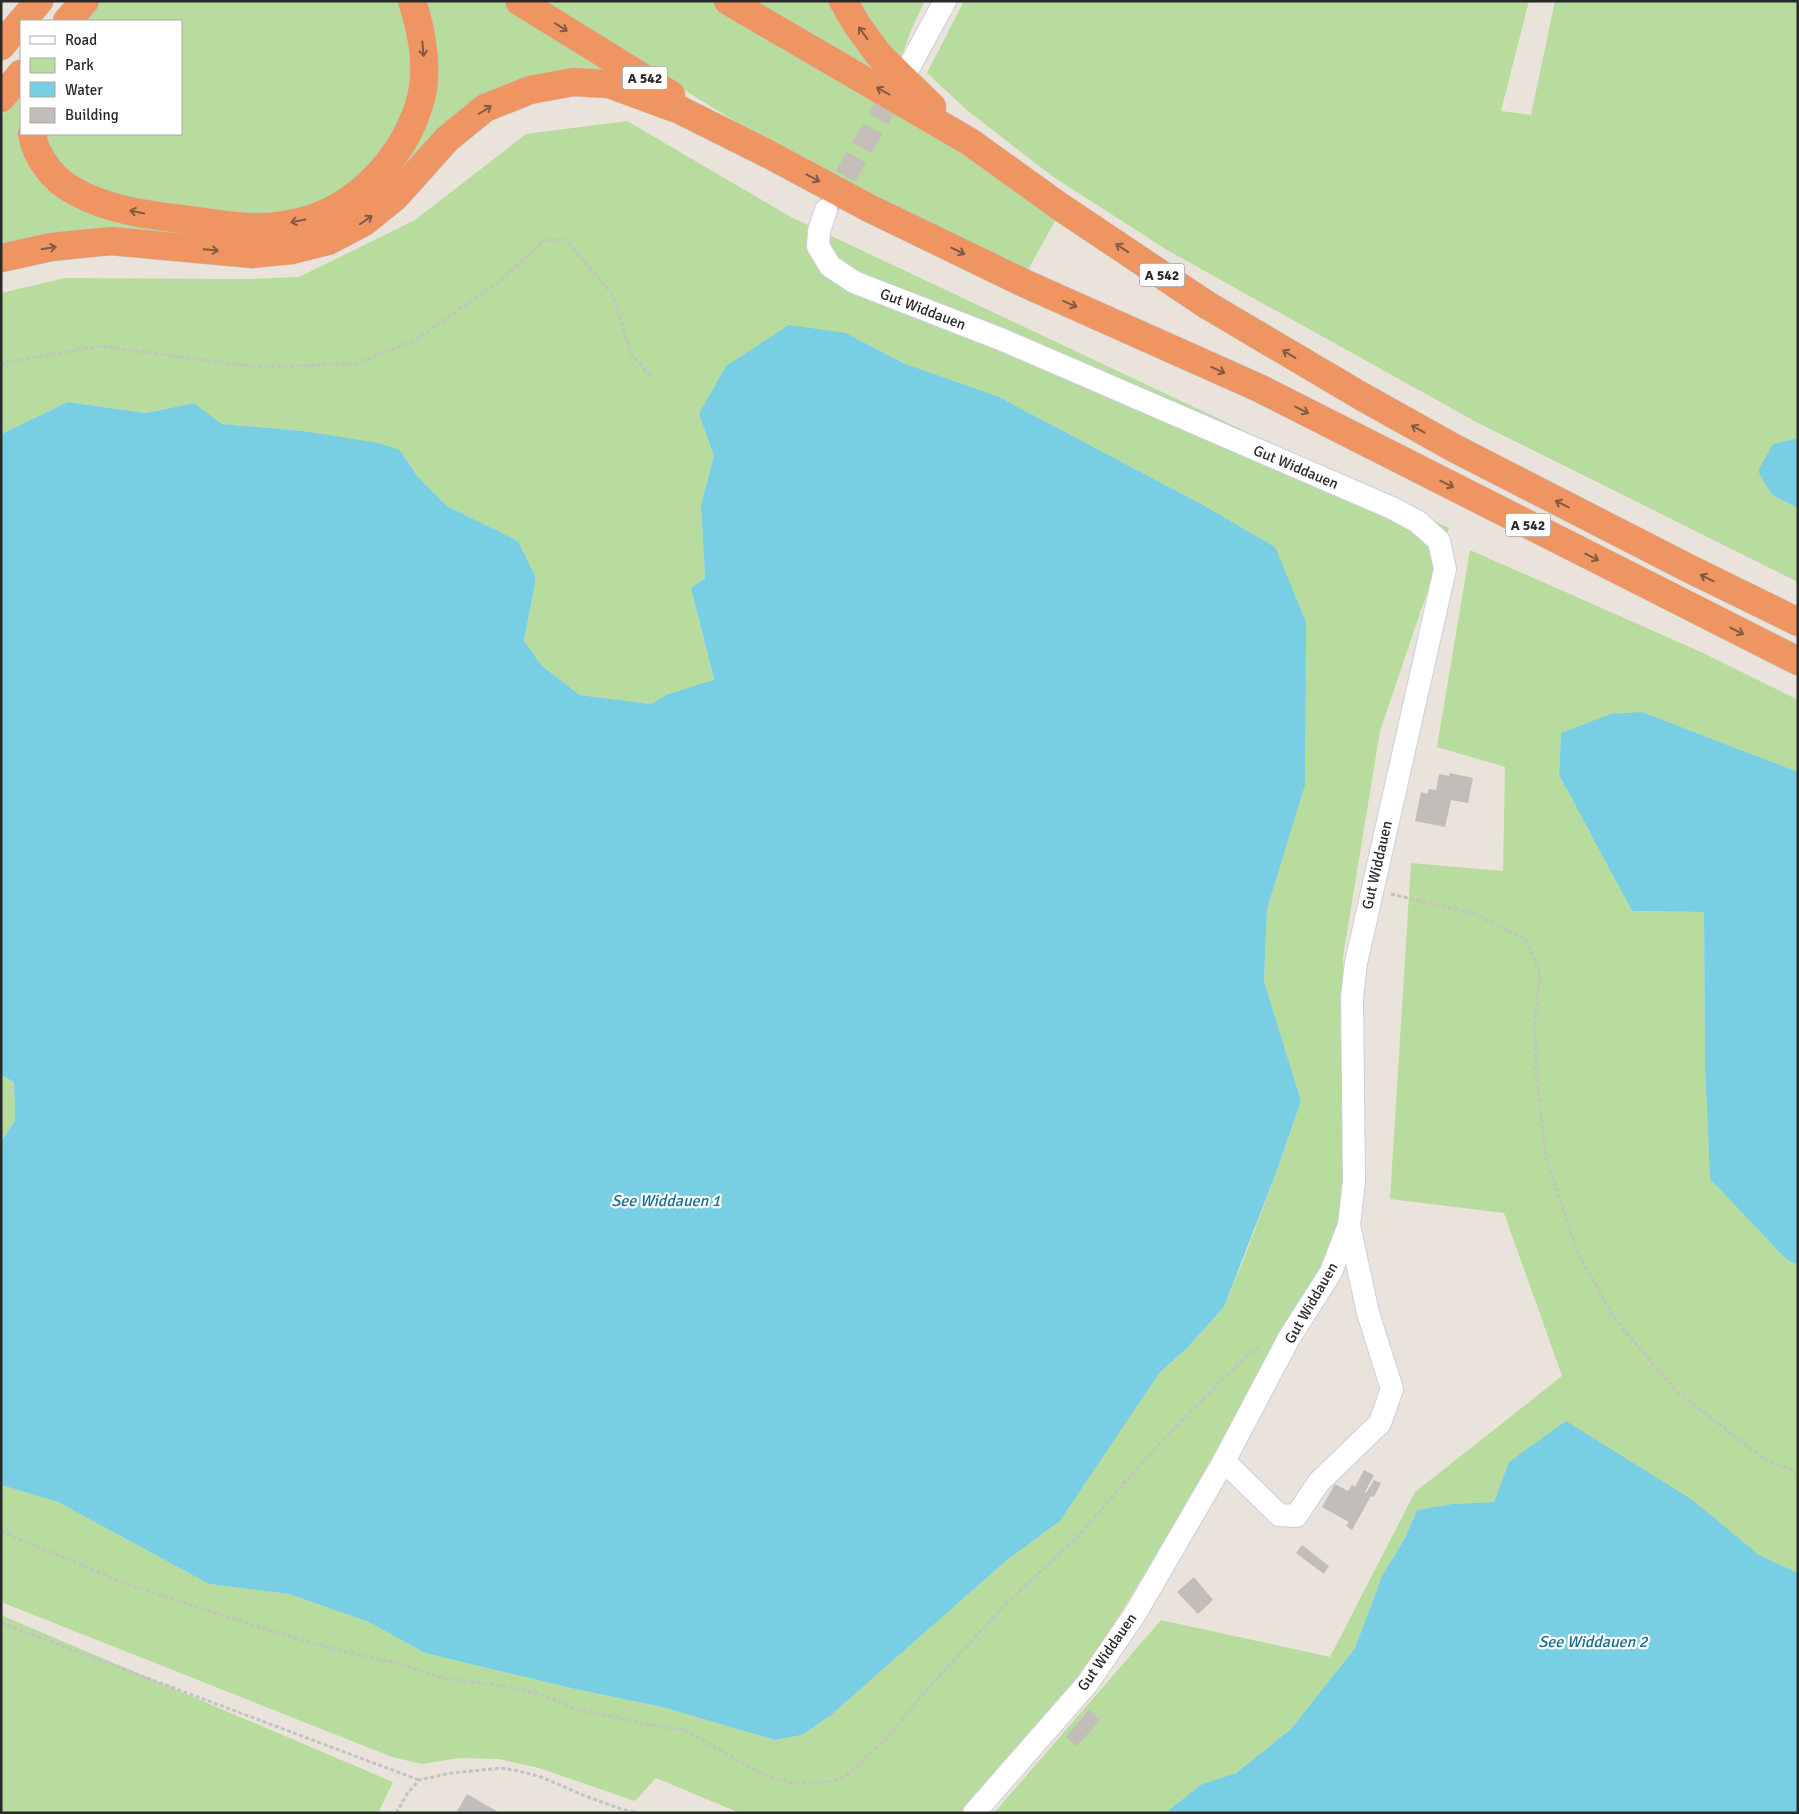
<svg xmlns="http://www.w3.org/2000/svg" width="1799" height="1814" viewBox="0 0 1799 1814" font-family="Signika,sans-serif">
<rect width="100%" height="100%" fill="#eae3dc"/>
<!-- green -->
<g fill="#b7dc9d">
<polygon points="102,1 403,1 416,53 401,133 353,189 278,218 127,202 67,178 38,134 181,134 181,21 84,21"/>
<path d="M424 1H500L622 77 618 78C528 64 477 95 418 159 392 187 370 212 334 228 267 257 212 239 144 235 96 233 48 236 1 248V116L19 95 21 134H23C27 154 35 172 50 187 93 227 221 244 278 235 305 230 333 222 356 208 392 185 412 151 425 112 437 75 439 37 424 1Z"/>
<polygon points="540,1 710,1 948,142 1058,216 1026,273 741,125"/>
<polygon points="745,1 832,1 885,83"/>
<polygon points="852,1 925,1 914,23 899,63"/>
<polygon points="964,1 1529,1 1501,111 1531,115 1555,1 1798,1 1798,438 1773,444 1772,495 1798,508 1798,582 1478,423 1167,250 1052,176 968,111 927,73"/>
<polygon points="627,121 791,217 1232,425 1449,528 1380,731 1343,957 1347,1109 1345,1223 1269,1363 1186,1505 1091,1662 961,1813 740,1813 656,1778 635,1801 539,1768 499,1759 460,1758 422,1764 392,1757 1,1602 1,1485 58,1502 209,1584 289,1594 369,1622 425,1653 575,1689 662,1707 775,1740 802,1735 831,1715 1007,1560 1060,1521 1160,1372 1186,1349 1224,1307 1245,1256 1276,1173 1301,1101 1264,981 1267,909 1305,784 1275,547 1205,506 997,396 903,363 846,333 699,414 714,456 701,505 705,578 691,588 714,681 668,694 651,704 580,695 542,666 524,641 536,578 518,541 447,506 417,476 400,450 303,431 222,424 194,403 146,413 68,402 1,434 1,293 65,278 247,279 299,277 415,220 526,134"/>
<polygon points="1470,550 1701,652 1798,700 1798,772 1642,712 1561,733 1559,775 1632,911 1704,912 1705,1067 1710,1179 1786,1259 1798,1265 1798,1573 1759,1555 1725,1529 1509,1462 1494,1502 1452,1504 1417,1510 1405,1538 1382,1576 1355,1648 1291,1729 1236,1773 1202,1784 1165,1813 994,1813 1161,1620 1330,1657 1415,1492 1562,1376 1504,1213 1390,1199 1411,863 1503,871 1505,767 1437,747"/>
<polygon points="1,1075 14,1082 15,1120 1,1142"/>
<polygon points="1,1615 393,1782 378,1813 1,1813"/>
</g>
<!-- water -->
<g fill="#78cee3">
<polygon points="789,325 846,333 903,363 997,396 1205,506 1275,547 1306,622 1305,785 1267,909 1264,981 1301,1101 1276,1173 1224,1307 1186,1349 1160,1372 1060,1521 1007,1560 831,1715 802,1735 775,1740 662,1707 575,1689 425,1653 369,1622 289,1594 209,1584 58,1502 1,1485 1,1142 15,1120 14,1082 1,1075 1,434 68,402 146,413 194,403 222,424 303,431 378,443 400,450 417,476 447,506 518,541 536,578 524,641 542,666 580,695 651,704 668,694 714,680 691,588 705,578 701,505 714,456 699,414 726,366"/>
<polygon points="1798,438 1798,508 1772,495 1758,471 1773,444"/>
<polygon points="1642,712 1798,772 1798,1265 1786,1259 1710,1179 1705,1067 1704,912 1632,911 1559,775 1561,733 1611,714"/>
<polygon points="1566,1421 1691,1499 1759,1555 1798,1573 1798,1813 1165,1813 1202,1784 1236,1773 1291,1729 1355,1648 1382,1576 1405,1538 1417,1510 1452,1504 1494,1502 1509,1462"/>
</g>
<!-- building -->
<g fill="#c2bdb9">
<polygon points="1450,773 1473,778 1468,803 1451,800 1445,827 1415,821 1421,792 1427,794 1429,789 1436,790 1439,774 1449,776"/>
<polygon points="1364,1470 1374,1475 1365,1492 1366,1493 1374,1480 1381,1483 1374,1497 1371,1496 1352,1530 1346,1526 1349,1522 1322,1507 1335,1484 1348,1491 1352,1485 1355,1487"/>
<polygon points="1302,1545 1329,1566 1324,1574 1296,1553"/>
<polygon points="1194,1577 1213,1600 1198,1614 1177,1592"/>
<polygon points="1089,1710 1100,1720 1077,1746 1066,1737"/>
<polygon points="467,1794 500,1813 456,1813"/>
</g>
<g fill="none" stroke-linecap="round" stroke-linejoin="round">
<!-- minor-tunnel -->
<polyline stroke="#c3beb8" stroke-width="22" stroke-dasharray="22 11" stroke-linecap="butt" points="829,205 899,83"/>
<!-- minor casing -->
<g stroke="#cbceda" stroke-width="24">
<g id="minor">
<polyline points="908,69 945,1"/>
<polyline points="826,210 819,231 818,246 830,266 854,282 1003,340 1392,508 1418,522 1439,541 1445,569 1356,963 1352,997 1354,1181 1349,1225 1331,1272 1289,1338 1224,1461 1135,1614 1087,1684 974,1813"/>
<polyline points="1224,1461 1279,1515 1296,1516 1319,1482 1380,1423 1392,1389 1368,1313 1349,1225"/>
</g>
</g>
<!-- highway casing -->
<g stroke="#c3c3c3" stroke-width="29">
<g id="highway">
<polyline points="519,1 671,95"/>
<polyline points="728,1 970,142 1059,206 1207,305 1361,396 1454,448 1690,569 1798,622"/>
<polyline points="843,1 857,25 879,55 932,107"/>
<polyline points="22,21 39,1"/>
<polyline points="67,21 85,1"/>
<polyline points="1,46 21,22"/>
<polyline points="1,98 21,74"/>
<path d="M32 134C36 158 54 181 76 192 112 212 157 216 197 221 217 224 237 227 257 227 274 227 294 224 310 219 363 202 407 152 421 98 429 66 422 32 412 1"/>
<polyline points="1,258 51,247 111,241 252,254 292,250 328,241 364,222 395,197 447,139 485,108 530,90 573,82 609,84 680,110 770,155 869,208 1026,284 1259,388 1798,661"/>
</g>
</g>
<!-- path -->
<g stroke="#c3c3c3" stroke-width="3" stroke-dasharray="4 2.5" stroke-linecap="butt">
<polyline points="1,365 8,362 99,346 257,367 355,364 415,340 500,281 543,241 565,239 613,295 631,354 653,378"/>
<polyline points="1391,894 1475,914 1526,940 1540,974 1535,1017 1536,1072 1546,1158 1577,1251 1614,1318 1677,1392 1766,1460 1798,1472"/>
<polyline points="1,1531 124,1583 275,1632 341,1651 397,1663 442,1678 510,1687 548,1697 576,1709 661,1727 685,1730 761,1774 793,1783 819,1783 841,1779 856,1768 892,1732 924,1693 1002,1608 1080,1534 1158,1445 1222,1380 1253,1350 1261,1348"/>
<polyline points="1,1623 419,1780"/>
<polyline points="396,1813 407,1794 419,1780 451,1773 501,1768 519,1771 541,1777 588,1797 624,1810 638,1813"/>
</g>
<!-- minor -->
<use href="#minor" stroke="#fff" stroke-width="22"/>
<!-- highway -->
<use href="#highway" stroke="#ef9562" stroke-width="28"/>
</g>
<!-- one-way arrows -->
<defs><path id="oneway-shaft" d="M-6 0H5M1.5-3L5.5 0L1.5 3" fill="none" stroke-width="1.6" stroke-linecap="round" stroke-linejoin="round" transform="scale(1.25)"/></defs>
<g stroke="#825a43">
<use href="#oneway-shaft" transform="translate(561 27) rotate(32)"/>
<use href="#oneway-shaft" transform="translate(863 33) rotate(-126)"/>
<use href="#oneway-shaft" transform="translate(423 49) rotate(85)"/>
<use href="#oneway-shaft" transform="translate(883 91) rotate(-151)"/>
<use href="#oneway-shaft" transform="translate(485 110) rotate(-32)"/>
<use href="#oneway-shaft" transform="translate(813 178) rotate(28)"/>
<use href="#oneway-shaft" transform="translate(137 212) rotate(-169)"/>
<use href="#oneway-shaft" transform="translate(366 220) rotate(-35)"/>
<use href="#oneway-shaft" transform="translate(298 221) rotate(169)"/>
<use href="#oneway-shaft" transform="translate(49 248) rotate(-9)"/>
<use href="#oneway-shaft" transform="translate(1122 248) rotate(-146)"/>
<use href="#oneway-shaft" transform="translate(211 250) rotate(5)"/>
<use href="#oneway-shaft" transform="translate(958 251) rotate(26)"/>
<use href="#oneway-shaft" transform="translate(1070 304) rotate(24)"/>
<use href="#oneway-shaft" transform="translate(1289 354) rotate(-149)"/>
<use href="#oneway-shaft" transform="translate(1218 370) rotate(24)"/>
<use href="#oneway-shaft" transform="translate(1302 410) rotate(27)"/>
<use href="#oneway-shaft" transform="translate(1418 429) rotate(-151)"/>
<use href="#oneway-shaft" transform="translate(1447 484) rotate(27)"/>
<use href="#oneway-shaft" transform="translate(1562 504) rotate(-153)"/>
<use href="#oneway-shaft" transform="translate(1592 557) rotate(27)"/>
<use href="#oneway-shaft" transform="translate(1707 578) rotate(-154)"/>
<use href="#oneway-shaft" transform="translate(1737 631) rotate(27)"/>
</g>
<g text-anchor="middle" stroke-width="4.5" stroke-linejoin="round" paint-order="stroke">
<!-- shield labels -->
<g fill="#fff" stroke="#696969" stroke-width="1">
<rect x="622.5" y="66.5" width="45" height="23" rx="4"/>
<rect x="1139.5" y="263.5" width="45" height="23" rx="4"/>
<rect x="1505.5" y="513.5" width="45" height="23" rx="4"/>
</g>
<g font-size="14" font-weight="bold" fill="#292929">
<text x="645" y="83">A 542</text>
<text x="1162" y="280">A 542</text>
<text x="1528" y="530">A 542</text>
</g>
<!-- street labels -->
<g font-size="15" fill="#292929" stroke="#fff">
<text transform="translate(923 309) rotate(21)" y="5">Gut Widdauen</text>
<text transform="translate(1296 467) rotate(23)" y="5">Gut Widdauen</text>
<text transform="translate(1377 865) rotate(-77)" y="5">Gut Widdauen</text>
<text transform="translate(1311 1303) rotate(-60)" y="5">Gut Widdauen</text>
<text transform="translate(1107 1652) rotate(-55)" y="5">Gut Widdauen</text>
</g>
<!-- water labels -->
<g font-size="16" font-style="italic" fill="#196d8d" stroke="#fff">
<text x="666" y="1206">See Widdauen 1</text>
<text x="1593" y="1647">See Widdauen 2</text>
</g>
</g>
<!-- border -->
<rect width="1799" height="1814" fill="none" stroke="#292929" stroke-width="5"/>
<!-- legend -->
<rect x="20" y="20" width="162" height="115" fill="#ffffff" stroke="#a9a9a9"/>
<rect x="30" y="36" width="25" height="8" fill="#ffffff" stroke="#a9a9a9"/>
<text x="65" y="45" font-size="15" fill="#292929">Road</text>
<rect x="30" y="58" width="25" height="15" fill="#b7dc9d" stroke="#a9a9a9"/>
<text x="65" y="70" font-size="15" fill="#292929">Park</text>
<rect x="30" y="82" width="25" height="15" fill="#78cee3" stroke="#a9a9a9"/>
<text x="65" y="95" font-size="15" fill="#292929">Water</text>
<rect x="30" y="108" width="25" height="15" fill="#c2bdb9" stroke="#a9a9a9"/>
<text x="65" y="120" font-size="15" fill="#292929">Building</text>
</svg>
